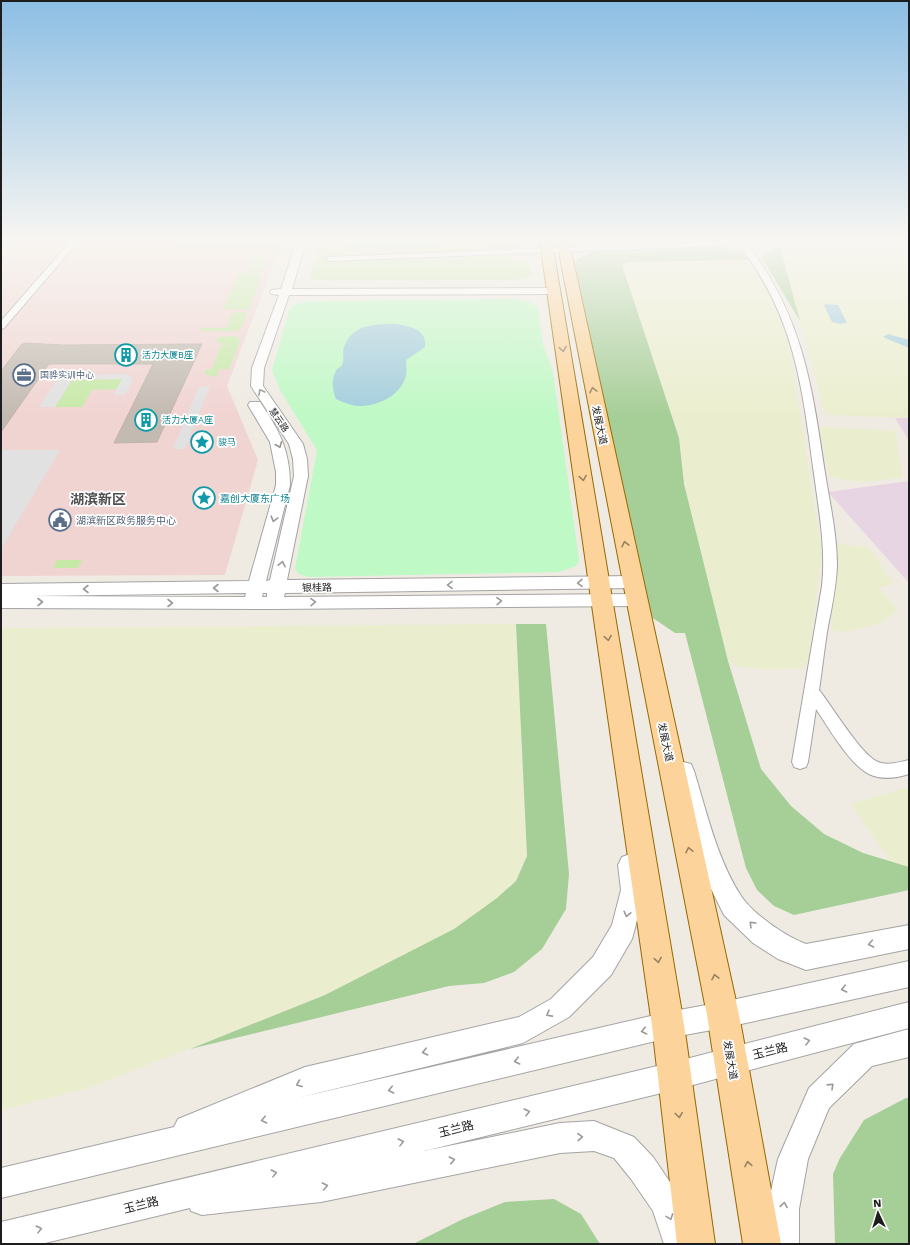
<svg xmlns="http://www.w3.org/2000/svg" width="910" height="1245" viewBox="0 0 910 1245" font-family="'Work Sans','Noto Sans SC',sans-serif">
<rect width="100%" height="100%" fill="#efebe3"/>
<!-- commercial -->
<polygon fill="#f0d4d2" points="1,242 282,242 227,386 258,460 225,575 1,576"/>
<!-- industrial -->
<g fill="#e8d5e4">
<polygon points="895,418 909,418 909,441"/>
<polygon points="909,481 909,583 828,492"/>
</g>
<!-- construction -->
<polygon fill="#c3c3af" points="185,242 282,242 279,250 179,251"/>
<!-- farmland -->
<g fill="#ebeece">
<polygon points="875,243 885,246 909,257 909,418 828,415 824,410 780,247"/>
<polygon points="749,260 768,287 787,331 822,553 808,661 803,668 767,670 737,666 728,661 684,484 679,438 623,268 623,264 628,262"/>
<polygon points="819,427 895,431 903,478 859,482 829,477"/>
<polygon points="836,544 869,547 893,584 879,588 897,609 892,615 882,622 859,629 842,632 831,630"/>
<polygon points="516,624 527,856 516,881 497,898 454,929 325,995 89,1088 1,1110 1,628"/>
<polygon points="909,787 909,867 891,862 851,804"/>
</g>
<!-- grass -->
<g fill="#c7e9a8">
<polygon points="320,242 487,242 487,250 327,256 326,261 504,256 528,263 532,274 529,277 514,280 313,280 310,276"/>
<polygon points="255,256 269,257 264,271 249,271"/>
<polygon points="239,273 263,273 249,309 223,309"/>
<polygon points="233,312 248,312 241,328 236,331 200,331 202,328 226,328"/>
<polygon points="234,336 241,339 229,369 219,369 216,377 204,374 206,369 212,369 222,343 216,343 218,337"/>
<polygon points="123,379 117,389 92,390 82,407 55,407 72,380"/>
<polygon points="57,560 82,560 78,568 53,568"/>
</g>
<!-- forest -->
<g fill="#a6ce97">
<path d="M487 242H528C519 252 501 249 487 250Z"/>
<polygon points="579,242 690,242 603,245"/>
<polygon points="717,246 740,251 749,260 628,262 623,264 623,268 679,438 684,484 728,661 761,769 791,806 824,834 863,853 909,867 909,890 794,915 774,906 757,890 746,868 685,633 675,633 650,616 575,264 578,259 590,253 604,250"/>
<polygon points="775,247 780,247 800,321 762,258"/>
<polygon points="516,624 546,624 569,874 566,909 542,949 514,972 484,983 449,986 190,1049 325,995 454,929 497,898 516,881 527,856"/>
<polygon points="906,1098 909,1098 909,1244 835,1244 833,1174 840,1158 864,1120"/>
<polygon points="554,1199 581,1214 600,1244 413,1244 463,1219 505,1202"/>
</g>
<!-- park -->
<path fill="#bff9c5" d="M506 299C517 299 531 299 538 308L543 345 553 372 579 560 576 566 559 572 309 577 299 574 295 569 317 450 280 390 272 370 289 311 293 305 308 301Z"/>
<!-- pitch -->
<polygon fill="#80debc" points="351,242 440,242 439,249 349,249"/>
<!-- parking -->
<g fill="#e1e1e1">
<polygon points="123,374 130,376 133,381 125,395 114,395 122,379 72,380 55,407 41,407 40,405 58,378 62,376"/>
<polygon points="210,386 185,449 173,449 198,389 201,387"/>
<polygon points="1,450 60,450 1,549"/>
</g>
<!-- water -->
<g fill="#a3cedd">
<polygon points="826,304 838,305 847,323 840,324 832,322 824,305"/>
<path d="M396 324C411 327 427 329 425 347L406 360C406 365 407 370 406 375 402 396 376 407 357 406 350 405 342 402 336 399 332 389 331 378 337 369 339 368 341 367 342 365 345 360 342 352 344 347 352 324 376 324 396 324Z"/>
<polygon points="888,334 909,340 909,348 883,337"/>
</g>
<!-- building -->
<polygon fill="#c3bab2" stroke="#c0b2a5" points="25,343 63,345 202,344 157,442 114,443 153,364 49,364 1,432 1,371 21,345"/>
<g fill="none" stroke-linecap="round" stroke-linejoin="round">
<!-- minor casing -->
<g stroke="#a4a4a4" stroke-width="2">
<g id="minor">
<polygon points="70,242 78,242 4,328 1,329 1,321"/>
<path d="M703 242H750L747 244C803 316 812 386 825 473 830 504 837 535 837 566 836 589 831 611 827 632 824 651 822 671 819 690 832 706 861 755 878 762 887 766 900 762 909 760V774C897 778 881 780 869 774 849 764 829 728 816 709L808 762 806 767 800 769 794 767 792 762 822 586C826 548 819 511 814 474 802 386 795 317 739 245L329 261 325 259 329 257Z"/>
</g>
</g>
<!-- tertiary casing -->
<g stroke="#a4a4a4" stroke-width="2">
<g id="tertiary">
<path d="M296 242H306L292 289 554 288 559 291 554 294 289 295 264 368 263 386 303 444 307 459 308 476 287 580 633 576 639 578 642 582 639 586 633 588 285 593 284 597 637 594 643 596 646 600 643 604 637 606 274 609 1 608V584L249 581 276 485V472L270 442 248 405 250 402H260C279 430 290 450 290 485L266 581 270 580 294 476 293 459 289 444 251 386 252 368 279 295 271 294 270 292 271 290 281 289ZM246 593 245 597 32 596ZM263 593H267V597H262Z"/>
<path d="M683 762 691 764 694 771C707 813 717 859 741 896 753 914 786 937 806 944L909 925V949L806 970 778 959 753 943 724 915 707 881 672 771 675 764Z"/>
<polygon points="630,854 638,857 642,865 645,890 632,939 611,975 569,1017 523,1043 297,1098 668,1012 723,1002 909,961 909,987 723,1028 668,1038 1,1198 1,1168 174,1127 178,1119 305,1067 519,1017 551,999 593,957 612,925 621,890 618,865 622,857"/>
<polygon points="909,1002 909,1028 674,1090 424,1151 560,1123 594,1121 634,1137 653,1157 676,1191 696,1244 664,1244 653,1211 631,1179 614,1158 594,1151 560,1153 321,1202 202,1215 191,1211 190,1208 41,1244 1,1244 1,1222 674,1062"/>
<polygon points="909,1029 909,1057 872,1066 829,1108 808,1159 799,1209 799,1244 767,1244 767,1209 778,1159 809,1088 854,1044"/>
</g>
</g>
<!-- primary casing -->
<g stroke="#976800" stroke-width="2">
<g id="primary">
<polygon points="540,242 552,242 684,1025 715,1244 677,1244 652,1025"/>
<polygon points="557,242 569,242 739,1015 781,1244 743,1244 707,1015"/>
</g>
</g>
<!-- minor -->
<use href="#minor" fill="#fff" fill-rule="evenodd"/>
<!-- tertiary -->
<use href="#tertiary" fill="#fff" fill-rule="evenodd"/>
<!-- primary -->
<use href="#primary" fill="#fcd49b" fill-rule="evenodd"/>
</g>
<!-- one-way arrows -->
<defs><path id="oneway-chevron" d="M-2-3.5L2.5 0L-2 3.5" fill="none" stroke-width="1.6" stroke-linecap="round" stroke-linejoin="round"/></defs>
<g stroke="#988262">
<use href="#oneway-chevron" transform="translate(563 349) rotate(81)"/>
<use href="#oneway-chevron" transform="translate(593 390) rotate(-102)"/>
<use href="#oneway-chevron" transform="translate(583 478) rotate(81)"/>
<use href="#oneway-chevron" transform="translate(625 544) rotate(-102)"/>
<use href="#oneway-chevron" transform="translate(608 638) rotate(81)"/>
<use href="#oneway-chevron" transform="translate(689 850) rotate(-102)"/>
<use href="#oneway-chevron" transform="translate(658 960) rotate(81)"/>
<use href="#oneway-chevron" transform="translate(715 977) rotate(-102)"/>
<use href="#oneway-chevron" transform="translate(679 1115) rotate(83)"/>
<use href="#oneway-chevron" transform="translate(748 1164) rotate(-100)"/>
</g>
<g stroke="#999">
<use href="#oneway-chevron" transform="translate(261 392) rotate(-119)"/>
<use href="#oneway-chevron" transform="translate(279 445) rotate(67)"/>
<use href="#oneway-chevron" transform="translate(274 519) rotate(105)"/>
<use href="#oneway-chevron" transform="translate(282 564) rotate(-78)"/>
<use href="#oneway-chevron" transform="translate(580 583) rotate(179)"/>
<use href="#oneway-chevron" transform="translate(450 585) rotate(179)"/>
<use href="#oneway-chevron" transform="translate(216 588) rotate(180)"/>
<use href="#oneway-chevron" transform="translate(86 589) rotate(180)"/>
<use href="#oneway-chevron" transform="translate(499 601) rotate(-1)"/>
<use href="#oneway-chevron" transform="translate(40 602)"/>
<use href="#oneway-chevron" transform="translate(313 602) rotate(-1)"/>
<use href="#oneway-chevron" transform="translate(170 603)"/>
<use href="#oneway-chevron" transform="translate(627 914) rotate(104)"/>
<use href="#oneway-chevron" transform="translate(752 924) rotate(-135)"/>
<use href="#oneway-chevron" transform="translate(871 944) rotate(169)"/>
<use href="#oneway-chevron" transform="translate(844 989) rotate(167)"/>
<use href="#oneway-chevron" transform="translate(549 1014) rotate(151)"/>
<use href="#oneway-chevron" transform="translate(644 1031) rotate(167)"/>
<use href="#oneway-chevron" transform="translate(807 1041) rotate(-14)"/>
<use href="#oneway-chevron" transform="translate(425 1052) rotate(167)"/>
<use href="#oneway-chevron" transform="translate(517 1061) rotate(167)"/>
<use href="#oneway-chevron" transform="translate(299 1084) rotate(158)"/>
<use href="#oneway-chevron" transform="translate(831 1086) rotate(-44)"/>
<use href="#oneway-chevron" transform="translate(391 1090) rotate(167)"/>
<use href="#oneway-chevron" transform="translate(527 1112) rotate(-14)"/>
<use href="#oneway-chevron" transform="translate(264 1120) rotate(167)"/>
<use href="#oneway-chevron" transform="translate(580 1137) rotate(-2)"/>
<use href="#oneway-chevron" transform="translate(401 1142) rotate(-14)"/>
<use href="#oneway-chevron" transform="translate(452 1160) rotate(-12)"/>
<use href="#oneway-chevron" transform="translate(274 1173) rotate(-14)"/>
<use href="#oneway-chevron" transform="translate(325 1186) rotate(-11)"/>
<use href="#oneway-chevron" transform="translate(784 1205) rotate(-81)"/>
<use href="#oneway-chevron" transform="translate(670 1217) rotate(70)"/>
<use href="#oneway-chevron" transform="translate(39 1229) rotate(-14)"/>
</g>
<!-- sky -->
<linearGradient id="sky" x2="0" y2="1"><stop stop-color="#8cbee4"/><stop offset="0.58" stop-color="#f8f6f2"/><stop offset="1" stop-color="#f8f6f2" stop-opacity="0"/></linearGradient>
<rect width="910" height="416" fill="url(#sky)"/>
<!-- icons -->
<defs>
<g id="building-ring" transform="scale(1.15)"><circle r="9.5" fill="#fff" stroke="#0f9aa8" stroke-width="1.5"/><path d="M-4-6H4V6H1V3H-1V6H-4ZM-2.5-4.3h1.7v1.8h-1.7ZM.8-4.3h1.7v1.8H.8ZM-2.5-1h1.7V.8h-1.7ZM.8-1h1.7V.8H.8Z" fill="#0f9aa8"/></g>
<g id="office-ring" transform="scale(1.15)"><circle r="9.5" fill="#fff" stroke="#5c6f8a" stroke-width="1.5"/><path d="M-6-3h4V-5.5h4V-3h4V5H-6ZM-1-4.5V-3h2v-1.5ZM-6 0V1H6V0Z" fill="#5c6f8a"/></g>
<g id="sight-ring" transform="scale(1.15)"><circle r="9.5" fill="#fff" stroke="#0f9aa8" stroke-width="1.5"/><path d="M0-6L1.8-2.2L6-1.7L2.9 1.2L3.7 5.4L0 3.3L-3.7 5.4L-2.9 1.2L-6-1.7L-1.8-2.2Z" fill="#0f9aa8"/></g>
<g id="civic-ring" transform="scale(1.15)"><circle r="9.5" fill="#fff" stroke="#5c6f8a" stroke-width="1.5"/><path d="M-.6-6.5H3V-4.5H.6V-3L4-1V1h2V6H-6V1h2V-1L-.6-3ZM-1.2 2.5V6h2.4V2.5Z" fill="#5c6f8a"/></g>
</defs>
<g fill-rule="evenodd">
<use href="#building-ring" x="126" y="355"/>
<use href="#office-ring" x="24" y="375"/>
<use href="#building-ring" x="146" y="420"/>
<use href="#sight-ring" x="202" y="442"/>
<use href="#sight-ring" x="204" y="498"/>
<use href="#civic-ring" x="60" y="520"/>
</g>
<g text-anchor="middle" stroke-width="3.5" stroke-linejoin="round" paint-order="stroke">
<!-- far-culture labels -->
<g font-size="9" fill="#0d838f" stroke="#fff" text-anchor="start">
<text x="142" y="358">活力大厦B座</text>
<text x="162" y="423">活力大厦A座</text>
<text x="218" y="445">骏马</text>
</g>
<!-- far-service labels -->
<g font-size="9" fill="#4e5e75" stroke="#fff" text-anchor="start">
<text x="40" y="378">国骅实训中心</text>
</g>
<!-- far-street labels -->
<g font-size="9" fill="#1d1d1d" stroke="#fff">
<text transform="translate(279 420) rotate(55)" y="3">慧云路</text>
</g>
<!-- street labels -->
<g font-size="10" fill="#1d1d1d" stroke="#fff">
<text transform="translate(600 425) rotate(78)" y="4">发展大道</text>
<text transform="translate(317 587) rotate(-1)" y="4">银桂路</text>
<text transform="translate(666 742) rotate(78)" y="4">发展大道</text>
<text transform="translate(731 1060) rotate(80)" y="4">发展大道</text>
</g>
<!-- culture labels -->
<g font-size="10" fill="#0d838f" stroke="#fff" text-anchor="start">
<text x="220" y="502">嘉创大厦东广场</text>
</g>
<!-- service labels -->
<g font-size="10" fill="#4e5e75" stroke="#fff" text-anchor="start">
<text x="76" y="524">湖滨新区政务服务中心</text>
</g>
<!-- near-street labels -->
<g font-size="12" fill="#1d1d1d" stroke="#fff">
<text transform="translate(770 1051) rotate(-14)" y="4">玉兰路</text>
<text transform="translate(456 1129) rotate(-14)" y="4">玉兰路</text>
<text transform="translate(141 1205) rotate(-14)" y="4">玉兰路</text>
</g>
<!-- district labels -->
<g font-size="14" font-weight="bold" fill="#505050" stroke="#fff">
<text x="98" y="504">湖滨新区</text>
</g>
</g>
<!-- border -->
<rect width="910" height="1245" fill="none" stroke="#1d1d1d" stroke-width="4"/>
<!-- north arrow -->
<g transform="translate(878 1213) rotate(356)" stroke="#ffffff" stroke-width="3" paint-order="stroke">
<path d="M0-3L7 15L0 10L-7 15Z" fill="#1d1d1d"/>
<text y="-6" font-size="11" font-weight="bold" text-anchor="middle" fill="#1d1d1d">N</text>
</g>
</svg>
